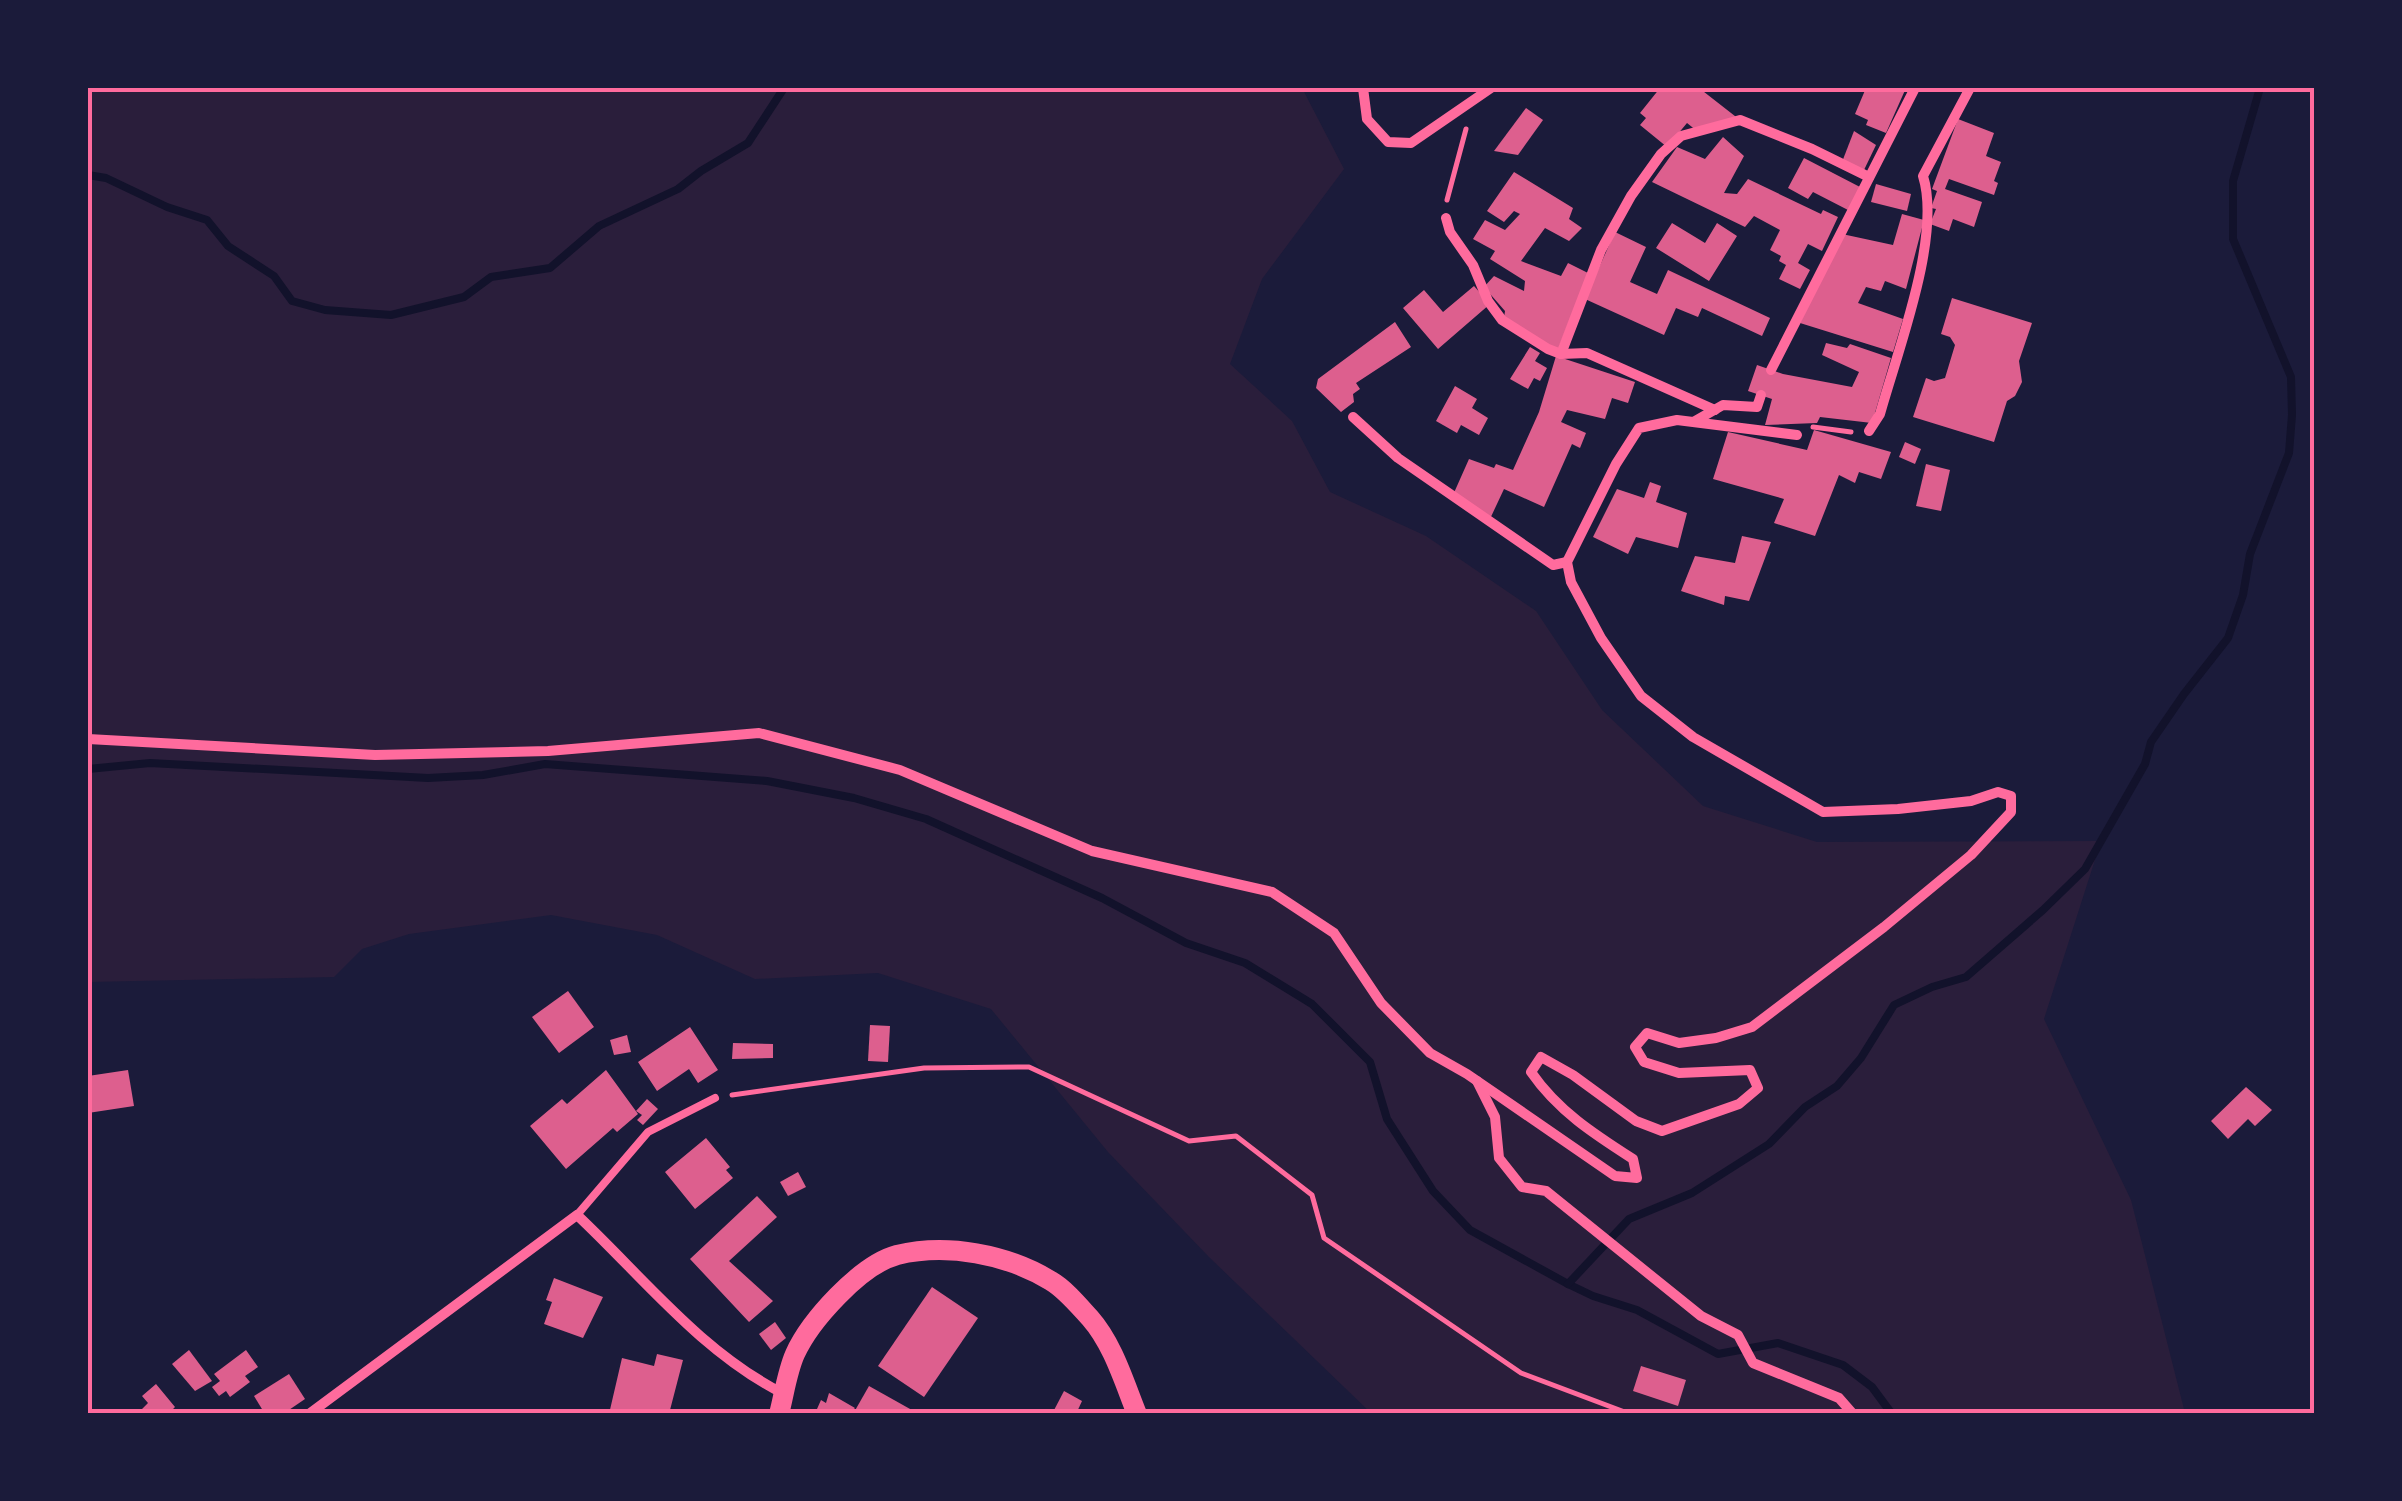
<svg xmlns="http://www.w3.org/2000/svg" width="2402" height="1501" viewBox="0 0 2402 1501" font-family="'Roboto Condensed',sans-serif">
<rect width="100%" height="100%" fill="#1b1b3a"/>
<!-- green -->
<polygon fill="#2a1e3b" points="88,88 1302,88 1344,169 1262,279 1230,364 1292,421 1330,492 1426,536 1536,611 1602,710 1703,806 1817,842 2101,841 2044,1019 2131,1200 2185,1413 1371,1413 1209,1257 1108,1152 991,1009 878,973 755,979 657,935 551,915 409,934 362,949 334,977 88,982"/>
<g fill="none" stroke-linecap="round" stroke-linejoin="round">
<!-- stream -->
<g stroke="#12122b" stroke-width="8">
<polyline points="88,175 106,178 167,207 207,220 228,246 274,276 292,301 325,310 391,315 464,297 491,277 550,268 599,226 678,189 701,171 748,143 784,88"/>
<polyline points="88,769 150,763 428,778 483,775 545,764 767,781 854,798 926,819 1102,898 1186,943 1245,963 1312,1004 1370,1062 1387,1119 1433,1191 1470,1230 1568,1284 1593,1296 1637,1310 1718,1354 1778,1343 1843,1365 1872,1387 1892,1414"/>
<polyline points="1568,1284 1629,1219 1692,1193 1769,1144 1805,1107 1837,1086 1861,1058 1894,1005 1932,987 1966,977 2043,910 2085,869 2145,764 2151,742 2184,694 2228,638 2243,595 2250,554 2289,453 2292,415 2291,377 2233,239 2233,181 2260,88"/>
</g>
</g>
<!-- building -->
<g fill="#dd5f8e">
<polygon points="1660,88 1699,88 1740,120 1697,131 1687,123 1667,147 1640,125 1646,118 1640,113"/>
<polygon points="1866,88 1906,88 1886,133 1866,125 1868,120 1855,114"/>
<polygon points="1526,108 1543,120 1518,155 1494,151"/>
<polygon points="1958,119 1994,133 1986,156 2001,162 1994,181 1998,183 1994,195 1949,179 1945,189 1982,202 1974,227 1953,219 1949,231 1930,224 1936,209 1931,208 1937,191 1932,189"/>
<polygon points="1854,131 1876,145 1864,170 1842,162"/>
<polygon points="1723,137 1744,156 1724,193 1737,194 1748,179 1821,214 1823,210 1838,217 1822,251 1808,244 1798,263 1810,270 1800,289 1779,279 1786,265 1779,261 1781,256 1770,250 1780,230 1754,216 1745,227 1652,182 1677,147 1705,159"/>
<polygon points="1804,158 1860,187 1848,210 1813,192 1808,199 1788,188"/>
<polygon points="1514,172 1573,208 1569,219 1582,228 1569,241 1545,228 1521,261 1561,276 1568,263 1588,273 1557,352 1504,318 1505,311 1484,287 1494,276 1524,291 1525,281 1490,259 1495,251 1473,239 1485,220 1505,230 1520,214 1514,211 1504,222 1487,211"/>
<polygon points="1876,184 1911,194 1907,211 1871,202"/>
<polygon points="1902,214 1924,220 1906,289 1885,281 1881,291 1866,287 1858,303 1903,319 1893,352 1800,323 1842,234 1893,245"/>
<polygon points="1672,223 1705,243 1717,223 1737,236 1709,281 1656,248"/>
<polygon points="1615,232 1646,247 1630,282 1657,294 1668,270 1770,318 1762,336 1702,308 1698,317 1676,308 1664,335 1585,299"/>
<polygon points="1474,286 1490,304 1438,349 1403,308 1424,290 1443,312"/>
<polygon points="1952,298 2032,323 2019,361 2022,382 2015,396 2007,401 1994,442 1913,417 1926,378 1934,381 1945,378 1955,345 1950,337 1941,334"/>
<polygon points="1395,322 1411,347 1356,383 1360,389 1353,394 1354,402 1341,412 1316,388 1318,379"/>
<polygon points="1826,343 1847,348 1850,344 1891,358 1872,423 1820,417 1817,423 1765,425 1772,399 1748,391 1757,365 1783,374 1852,387 1859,372 1822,355"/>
<polygon points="1530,347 1540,353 1535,361 1547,368 1540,381 1534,378 1528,389 1510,379"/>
<polygon points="1556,356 1635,382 1628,403 1612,398 1605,419 1567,410 1561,422 1586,433 1580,448 1572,444 1544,507 1504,489 1489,521 1453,495 1469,459 1494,468 1496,464 1513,470 1539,412"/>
<polygon points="1455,386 1477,399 1472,408 1488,418 1479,435 1461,425 1457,433 1436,421"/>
<polygon points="1814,430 1891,452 1881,479 1859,472 1855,483 1839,475 1815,536 1774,523 1784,499 1713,479 1728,432 1807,450"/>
<polygon points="1905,442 1921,449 1915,464 1899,457"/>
<polygon points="1926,464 1950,470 1941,511 1916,506"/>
<polygon points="1650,482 1661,486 1656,502 1687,513 1678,548 1636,537 1628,554 1593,537 1617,489 1644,498"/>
<polygon points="1742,536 1771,542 1749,601 1725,596 1724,605 1681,591 1695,556 1735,563"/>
<polygon points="568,991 594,1027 559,1053 532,1017"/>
<polygon points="870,1025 890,1026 888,1062 868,1061"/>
<polygon points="690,1027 718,1070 698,1083 689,1069 657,1091 638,1062"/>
<polygon points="627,1035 631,1052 614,1055 610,1040"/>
<polygon points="733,1043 773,1044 773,1058 732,1059"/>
<polygon points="128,1070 134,1106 88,1113 88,1076"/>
<polygon points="606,1070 638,1114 617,1132 613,1128 566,1169 530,1126 562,1099 567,1104"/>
<polygon points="2246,1087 2272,1110 2255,1126 2248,1119 2228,1139 2211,1121"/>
<polygon points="647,1099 658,1109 643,1125 637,1120 642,1115 636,1111"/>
<polygon points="706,1138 730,1167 726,1170 733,1178 695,1209 665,1172"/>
<polygon points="798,1172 806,1187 788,1196 780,1182"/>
<polygon points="757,1196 777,1217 729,1261 773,1301 749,1322 690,1259"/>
<polygon points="554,1278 603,1297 583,1338 544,1324 552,1302 546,1300"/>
<polygon points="932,1287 978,1318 924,1397 878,1366"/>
<polygon points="775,1322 786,1338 771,1350 759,1334"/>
<polygon points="189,1350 212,1381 195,1391 172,1364"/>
<polygon points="246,1350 258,1367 245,1376 250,1382 230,1397 226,1391 219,1396 212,1387 220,1381 214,1374"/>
<polygon points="657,1354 683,1360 670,1410 680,1414 609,1414 622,1358 654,1366"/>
<polygon points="1641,1366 1686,1380 1678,1406 1633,1391"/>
<polygon points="289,1374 305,1399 283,1414 265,1414 254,1396"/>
<polygon points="156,1384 175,1407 168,1414 137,1414 148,1403 142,1396"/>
<polygon points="869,1386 919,1414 853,1414"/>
<polygon points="1064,1391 1082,1401 1076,1414 1052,1414"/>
<polygon points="829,1393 855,1408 849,1414 826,1414 817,1409 821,1400 826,1403"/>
</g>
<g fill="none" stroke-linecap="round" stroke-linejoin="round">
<!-- path -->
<g stroke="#ff6b9d" stroke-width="5">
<polyline points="1447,200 1466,129"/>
<polyline points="1813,427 1851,432"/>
<polyline points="732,1095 924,1068 1029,1067 1189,1141 1236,1136 1312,1195 1324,1238 1521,1373 1630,1414"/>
</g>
<!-- service -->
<polyline stroke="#ff6b9d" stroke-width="8" points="577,1215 648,1132 715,1098"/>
<!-- minor -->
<g stroke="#ff6b9d" stroke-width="10">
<polyline points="1363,88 1367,119 1388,142 1411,143 1491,88"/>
<polyline points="1446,218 1450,232 1473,265 1488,301 1502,320 1548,349 1561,354 1587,353 1715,410"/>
<polyline points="1561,354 1601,250 1631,196 1661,154 1681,136 1740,120 1812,149 1869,177"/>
<polyline points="1771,370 1915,88"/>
<polyline points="1353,417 1398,458 1553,565 1567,562"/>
<polyline points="1695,421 1723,405 1757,407 1761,395"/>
<path d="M1869 431 1880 414C1897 352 1942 237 1923 176L1970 88"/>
<path d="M88 739 375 755 548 751 759 733 900 770 1092 851 1272 892 1334 933 1381 1003 1430 1053 1467 1074 1615 1176 1637 1178 1633 1159C1594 1134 1558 1111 1531 1072L1541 1057 1573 1075 1636 1121 1662 1131 1739 1104 1758 1088 1750 1070 1679 1073 1644 1062 1635 1047 1647 1033 1679 1043 1716 1038 1752 1027 1884 927 1971 855 2011 812V796L1998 792 1971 801 1898 809 1823 812 1693 737 1641 696 1601 638 1571 582 1567 562 1616 464 1639 428 1677 420 1797 435"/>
<polyline points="1477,1081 1495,1117 1499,1158 1522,1187 1546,1191 1701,1316 1738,1335 1753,1363 1839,1398 1853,1414"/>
<path d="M309 1414 577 1215C643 1277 701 1352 784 1394"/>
</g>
<!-- secondary -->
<path stroke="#ff6b9d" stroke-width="20" d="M779 1414C784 1395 787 1372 795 1354 810 1321 860 1265 897 1255 947 1243 1007 1254 1051 1281 1065 1289 1079 1306 1090 1318 1113 1344 1124 1382 1137 1414"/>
</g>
<!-- border -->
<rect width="2402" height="1501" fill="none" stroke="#1b1b3a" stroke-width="180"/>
<rect x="90" y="90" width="2222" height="1321" fill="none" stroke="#ff6b9d" stroke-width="4"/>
</svg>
